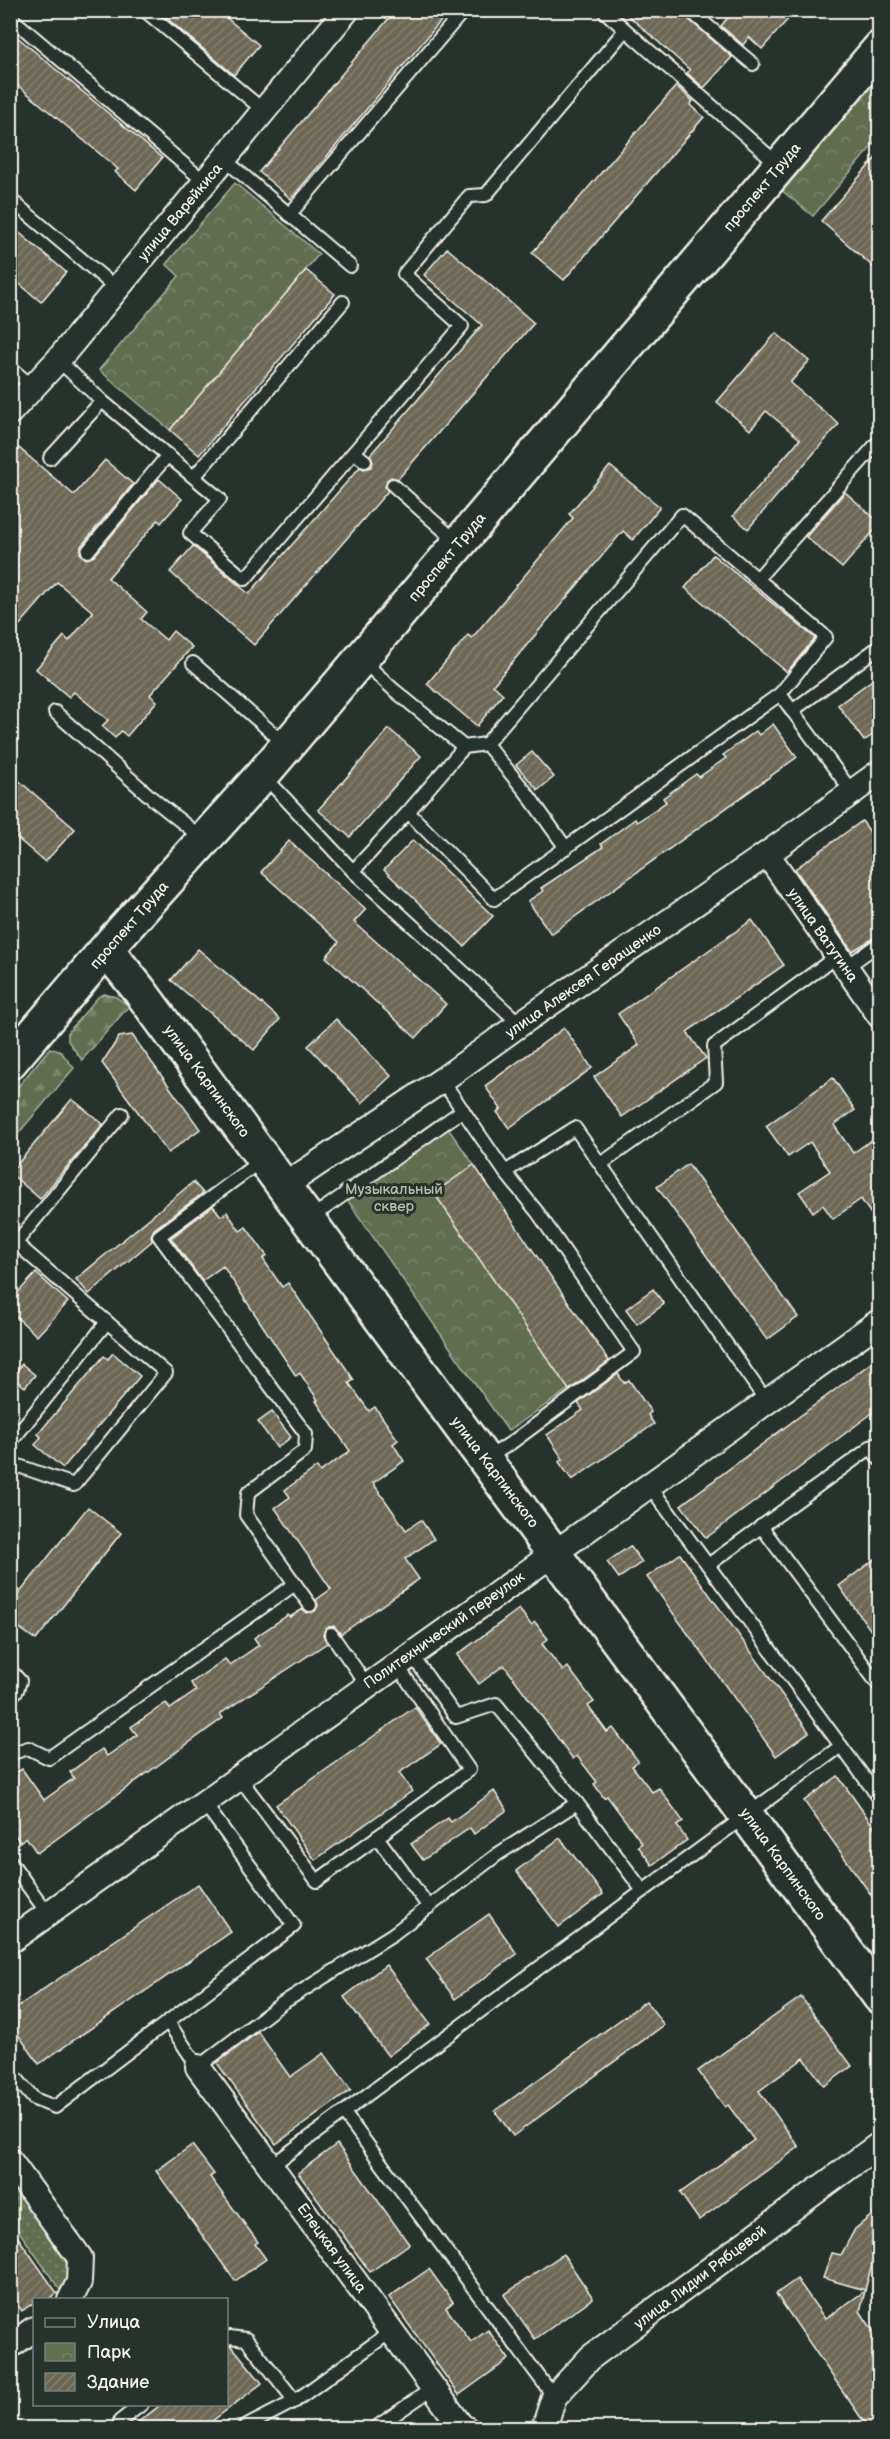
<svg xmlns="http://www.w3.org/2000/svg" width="890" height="2439" viewBox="0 0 890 2439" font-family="'Balsamiq Sans',sans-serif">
<defs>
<pattern id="grass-dots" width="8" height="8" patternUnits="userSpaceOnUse" patternTransform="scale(1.5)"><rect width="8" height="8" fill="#616e50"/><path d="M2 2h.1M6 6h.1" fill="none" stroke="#788369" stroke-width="1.8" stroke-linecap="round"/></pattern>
<pattern id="forest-firs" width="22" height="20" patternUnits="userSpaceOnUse" patternTransform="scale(1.5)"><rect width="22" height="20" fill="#616e50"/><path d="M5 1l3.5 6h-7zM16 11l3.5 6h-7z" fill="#788369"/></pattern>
<pattern id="park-crowns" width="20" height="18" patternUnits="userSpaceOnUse" patternTransform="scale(1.5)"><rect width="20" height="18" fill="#616e50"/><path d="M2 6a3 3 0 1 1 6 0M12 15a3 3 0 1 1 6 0" fill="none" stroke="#788369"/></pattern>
<pattern id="building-hatch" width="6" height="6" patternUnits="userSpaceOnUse" patternTransform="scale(1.5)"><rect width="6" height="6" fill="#6d6855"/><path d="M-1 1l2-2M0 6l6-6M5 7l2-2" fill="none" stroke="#827e6d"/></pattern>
</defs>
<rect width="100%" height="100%" fill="#26332d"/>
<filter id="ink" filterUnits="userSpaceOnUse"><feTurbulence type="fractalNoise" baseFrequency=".0167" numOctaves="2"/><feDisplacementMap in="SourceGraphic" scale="12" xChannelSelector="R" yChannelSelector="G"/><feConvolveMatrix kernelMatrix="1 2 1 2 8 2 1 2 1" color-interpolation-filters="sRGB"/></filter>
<g filter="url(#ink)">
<!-- grass -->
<polygon fill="url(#grass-dots)" stroke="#aab09c" stroke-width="1.5" points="10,2182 68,2265 71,2273 65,2297 11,2220"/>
<!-- forest -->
<g fill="url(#forest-firs)" stroke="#aab09c" stroke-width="1.5">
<polygon points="104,994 116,997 129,1006 82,1060 68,1041 68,1032 98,997"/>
<polygon points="50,1048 61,1052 74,1068 11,1142 11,1095"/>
</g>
<!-- park -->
<g fill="url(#park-crowns)" stroke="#aab09c" stroke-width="1.5">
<polygon points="879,67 879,138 813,216 775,185"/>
<polygon points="235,183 319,254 170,430 99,370 179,276 166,264"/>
<polygon points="440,1117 474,1165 434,1193 569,1389 508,1431 339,1188"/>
</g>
<!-- building -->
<g fill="url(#building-hatch)" stroke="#f4f1e8" stroke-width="1.5">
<polygon points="157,10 217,10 259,45 234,75"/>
<polygon points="396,10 450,10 291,199 259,172"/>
<polygon points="622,10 678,10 732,57 704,88 687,73 690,70"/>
<polygon points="734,10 796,10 762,49 749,37 743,45 721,26"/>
<polygon points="10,31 162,158 136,190 115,172 118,169 10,79"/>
<polygon points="676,86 693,101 690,105 704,117 564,280 532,253"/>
<polygon points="879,154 879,272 821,221"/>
<polygon points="10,225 66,272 41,302 10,276"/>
<polygon points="447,248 534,323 398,479 391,477 387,480 385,487 388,491 254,645 170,572 193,546 249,594 360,467 364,469 371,467 373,462 370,455 482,325 424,275"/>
<polygon points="306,270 335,294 199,455 170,430"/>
<polygon points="776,333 809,361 790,383 839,424 748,529 733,516 800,439 766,411 750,430 717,402"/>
<polygon points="19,448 74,495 105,460 133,484 81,546 80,553 86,559 94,556 159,479 182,499 161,523 158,520 108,578 147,612 141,619 166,640 173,631 192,647 150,695 157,701 127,736 121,731 115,738 102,726 108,720 74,692 69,697 36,669 64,636 69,641 93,612 57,582 10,636 10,457"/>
<polygon points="610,466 660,507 633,540 623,531 493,685 503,694 477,726 427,684 468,635 472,638 573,518 569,514"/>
<polygon points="845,492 879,522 879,525 842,568 806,537"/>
<polygon points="713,555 815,638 787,672 685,588"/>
<polygon points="879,675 879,730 864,741 838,705"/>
<polygon points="773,724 797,757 551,934 528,901 543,891 541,888 603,847 601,844 635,819 637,822 666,802 663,798 696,774 699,777 726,758 723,755 756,731 759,735"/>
<polygon points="389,729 421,756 350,837 318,810"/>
<polygon points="532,752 554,777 538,790 516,765"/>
<polygon points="10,773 75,829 45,862 10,832"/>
<polygon points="862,821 879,844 879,935 852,951 795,869"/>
<polygon points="413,840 493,916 464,946 384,870"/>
<polygon points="289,841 366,909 354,922 446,1004 416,1038 326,957 339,942 261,872"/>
<polygon points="752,920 784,965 687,1032 706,1058 622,1117 594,1077 639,1045 618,1014"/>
<polygon points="198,949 280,1019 254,1050 171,980"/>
<polygon points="336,1019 391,1076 362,1103 308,1046"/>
<polygon points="564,1028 592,1068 509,1128 497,1112 501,1109 485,1086"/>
<polygon points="132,1035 200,1129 168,1153 102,1063 119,1037"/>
<polygon points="833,1078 855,1110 834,1125 853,1153 879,1135 879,1226 861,1199 833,1219 823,1205 813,1212 799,1192 830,1171 810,1142 788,1157 766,1126"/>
<polygon points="72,1099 103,1124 40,1199 10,1173"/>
<polygon points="688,1164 798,1317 767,1340 657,1187"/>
<polygon points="474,1165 609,1361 569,1390 434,1193"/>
<polygon points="193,1182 203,1193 154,1229 151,1236 152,1241 89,1294 76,1279"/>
<polygon points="213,1206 221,1216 227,1212 240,1231 246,1227 267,1256 263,1259 282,1287 288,1283 354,1380 349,1383 369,1411 375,1407 398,1440 393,1444 404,1461 373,1483 406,1530 421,1520 434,1539 405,1559 419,1579 341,1634 334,1626 326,1628 323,1635 327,1643 220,1714 223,1718 37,1853 26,1837 20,1842 10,1828 10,1776 22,1769 44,1800 74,1778 70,1772 102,1749 107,1756 137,1735 131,1727 166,1703 170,1709 196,1691 191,1683 225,1659 230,1665 259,1645 254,1638 288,1615 290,1617 303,1609 307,1613 315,1611 318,1605 316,1600 331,1589 275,1508 290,1497 285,1490 317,1467 320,1472 350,1451 316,1401 318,1400 300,1373 296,1376 223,1266 202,1281 171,1238"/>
<polygon points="36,1273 68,1302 37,1336 10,1311 10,1301"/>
<polygon points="653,1289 664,1304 637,1324 626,1309"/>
<polygon points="113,1353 140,1376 63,1468 35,1445 41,1437 38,1434 104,1356 108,1359"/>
<polygon points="879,1357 879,1408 706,1538 681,1505"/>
<polygon points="22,1364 35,1375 25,1387 12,1377"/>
<polygon points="618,1374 624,1383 629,1380 651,1412 648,1415 654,1424 572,1480 559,1462 563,1459 547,1435 583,1410 578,1403"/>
<polygon points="272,1412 291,1437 277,1448 258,1422"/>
<polygon points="88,1507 121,1533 36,1640 10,1621 10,1605"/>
<polygon points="630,1546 642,1562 619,1578 607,1562"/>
<polygon points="680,1554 809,1732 776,1756 647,1577"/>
<polygon points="879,1556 879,1642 839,1586"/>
<polygon points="519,1609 531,1625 535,1622 548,1639 542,1644 563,1671 568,1667 594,1702 588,1706 607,1732 613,1728 638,1761 632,1766 652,1792 659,1788 683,1821 677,1826 687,1840 652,1865 638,1846 642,1843 607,1796 604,1798 594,1784 597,1782 577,1756 573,1759 504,1665 479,1684 457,1655"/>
<polygon points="415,1707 441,1744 399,1773 412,1791 315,1860 276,1805"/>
<polygon points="838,1776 879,1834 879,1906 804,1801"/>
<polygon points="494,1791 507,1810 474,1834 470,1828 423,1860 411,1844 448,1818 451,1822"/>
<polygon points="560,1838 603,1894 559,1927 516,1871"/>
<polygon points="198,1884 231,1932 39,2064 10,2023 10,2012"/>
<polygon points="489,1914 517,1954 455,1999 426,1959"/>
<polygon points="386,1965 430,2024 388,2056 344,1997"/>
<polygon points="801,1997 852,2066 824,2086 804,2058 759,2091 799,2147 699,2220 680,2193 754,2140 728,2105 725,2107 698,2071"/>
<polygon points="646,2001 664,2025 513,2136 495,2111"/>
<polygon points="258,2032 290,2077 324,2053 351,2090 276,2144 217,2063"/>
<polygon points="337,2144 409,2244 370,2272 298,2173"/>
<polygon points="192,2145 214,2174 210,2177 258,2242 255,2244 266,2259 235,2281 156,2171"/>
<polygon points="879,2209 879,2248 874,2257 865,2290 823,2278 832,2253 841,2255 855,2229"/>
<polygon points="10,2226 57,2293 47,2300 34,2300 34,2302 22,2311 10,2295"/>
<polygon points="563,2254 593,2298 535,2339 504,2295"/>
<polygon points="429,2269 453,2302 446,2308 471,2342 488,2330 509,2359 459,2395 389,2297"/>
<polygon points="797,2279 825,2319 865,2291 860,2311 879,2340 879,2428 868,2428 776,2294"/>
<polygon points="231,2345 262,2383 203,2428 130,2428 162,2404 226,2404 226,2347"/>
</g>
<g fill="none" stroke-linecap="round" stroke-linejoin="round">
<!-- lane casing -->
<g stroke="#f4f1e8" stroke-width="16">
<g id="lane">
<polyline points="144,10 263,110"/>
<polyline points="603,10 779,165"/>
<polyline points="689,10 753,64"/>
<polyline points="10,17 205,182"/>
<polyline points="224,159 350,266"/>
<polyline points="10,199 117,289"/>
<polyline points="289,215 464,10"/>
<polyline points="58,360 102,401 220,499 190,533 245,579 354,452 365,461"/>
<polyline points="10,368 33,387"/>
<polyline points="354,452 462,326 404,274 469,196 486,195 625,30"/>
<polyline points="50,458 102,401"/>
<polyline points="194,477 343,302"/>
<polyline points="393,485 457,542"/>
<polyline points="88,551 168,455"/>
<polyline points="758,578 880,440"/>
<polyline points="361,659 394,690 464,747 408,812"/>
<polyline points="193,663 286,745"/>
<polyline points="792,711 880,646"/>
<polyline points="55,712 153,799 203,839"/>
<polyline points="486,744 682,515 826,637 780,694"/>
<polyline points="464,747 486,744 526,792 566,848"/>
<polyline points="263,775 353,871 520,1024"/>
<polyline points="353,871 408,812 494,899 780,694 852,792"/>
<polyline points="845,968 880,943"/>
<polyline points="442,1080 505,1172 538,1213 634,1352 511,1443 486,1459"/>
<polyline points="263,1159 159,1236 306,1434 305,1450 248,1493 246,1515 310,1605"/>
<polyline points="601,1164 716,1082 714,1046 837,956"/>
<polyline points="505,1172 575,1128 767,1402"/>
<polyline points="309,1217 325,1208 463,1110"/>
<polyline points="10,1238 107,1322 10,1443"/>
<polyline points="10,1250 122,1114"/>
<polyline points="870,1447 880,1460"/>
<polyline points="10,1463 74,1485 166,1373 107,1322"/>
<polyline points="649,1485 880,1799"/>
<polyline points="761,1526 880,1687"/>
<polyline points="708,1565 880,1441"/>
<polyline points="331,1634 367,1685"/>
<polyline points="411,1654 456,1717 496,1704 577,1803 643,1891 841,1746"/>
<polyline points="10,1670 20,1681 17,1690 10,1698"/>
<polyline points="10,1754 28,1748 49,1758 295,1584"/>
<polyline points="239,1777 317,1881 469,1770 397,1665"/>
<polyline points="377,1837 429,1907"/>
<polyline points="10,1861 48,1914"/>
<polyline points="168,2022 198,2067 281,2004 393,1934 498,1854 577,1803"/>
<polyline points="10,2071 34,2099 55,2107 294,1926 204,1803"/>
<polyline points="344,2113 554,2397"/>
<polyline points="271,2166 643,1891"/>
<polyline points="226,2339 230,2337 246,2339 295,2401"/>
<polyline points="119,2428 120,2421 142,2404"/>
<polyline points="243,2428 295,2401 393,2330"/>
<polyline points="375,2428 433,2388"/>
</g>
</g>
<!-- street casing -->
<g stroke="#f4f1e8" stroke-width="28">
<g id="street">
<polyline points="10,412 58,360 347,10"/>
<polyline points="767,854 880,1016"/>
<polyline points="284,1186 442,1080 520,1024 767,854 880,772"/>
<polyline points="10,1941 880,1321"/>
<polyline points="198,2067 461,2426 465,2428"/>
<polyline points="10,2161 80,2258 79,2282 70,2300"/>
<polyline points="10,2346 34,2329"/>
<polyline points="544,2428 554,2397 591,2357 880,2144"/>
</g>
</g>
<!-- secondary casing -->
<g stroke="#f4f1e8" stroke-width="38">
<g id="secondary">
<polyline points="107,950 140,991 880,1997"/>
<polyline points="10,1062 114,940 263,774 880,48"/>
</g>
</g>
<!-- lane -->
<use href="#lane" stroke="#26332d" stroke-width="12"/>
<!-- street -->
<use href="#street" stroke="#26332d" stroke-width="24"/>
<!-- secondary -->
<use href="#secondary" stroke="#26332d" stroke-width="33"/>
</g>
</g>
<g text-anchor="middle" stroke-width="6" stroke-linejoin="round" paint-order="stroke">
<!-- street labels -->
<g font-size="15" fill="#f4f1e8" stroke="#26332d">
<text transform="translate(762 187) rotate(-50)" y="5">проспект Труда</text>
<text transform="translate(180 212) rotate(-50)" y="5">улица Варейкиса</text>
<text transform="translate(447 557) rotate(-50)" y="5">проспект Труда</text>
<text transform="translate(129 925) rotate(-49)" y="5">проспект Труда</text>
<text transform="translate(823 935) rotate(55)" y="5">улица Ватутина</text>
<text transform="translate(583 981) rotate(-35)" y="5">улица Алексея Геращенко</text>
<text transform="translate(207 1081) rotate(54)" y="5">улица Карпинского</text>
<text transform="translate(495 1472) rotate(53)" y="5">улица Карпинского</text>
<text transform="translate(444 1630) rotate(-35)" y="5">Политехнический переулок</text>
<text transform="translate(783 1864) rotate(54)" y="5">улица Карпинского</text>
<text transform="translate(332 2248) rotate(54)" y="5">Елецкая улица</text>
<text transform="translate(700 2277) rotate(-37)" y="5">улица Лидии Рябцевой</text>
</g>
<!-- park labels -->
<g font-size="15" fill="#b9bdab" stroke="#26332d">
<text x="394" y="1194">Музыкальный<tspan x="394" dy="17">сквер</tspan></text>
</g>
</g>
<!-- margin -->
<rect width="890" height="2439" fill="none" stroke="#26332d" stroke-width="36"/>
<rect x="18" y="18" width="854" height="2403" fill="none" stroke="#f4f1e8" stroke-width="2" filter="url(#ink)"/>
<!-- legend -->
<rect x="33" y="2298" width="195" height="108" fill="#26332d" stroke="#787f78" stroke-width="1.5"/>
<rect x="45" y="2318" width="30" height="9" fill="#26332d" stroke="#787f78" stroke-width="1.5"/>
<text x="87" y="2328" font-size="18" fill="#f4f1e8">Улица</text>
<rect x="45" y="2343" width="30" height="18" fill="url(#park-crowns)" stroke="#787f78" stroke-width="1.5"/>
<text x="87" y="2358" font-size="18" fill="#f4f1e8">Парк</text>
<rect x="45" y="2373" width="30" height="18" fill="url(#building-hatch)" stroke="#787f78" stroke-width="1.5"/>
<text x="87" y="2388" font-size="18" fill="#f4f1e8">Здание</text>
</svg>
